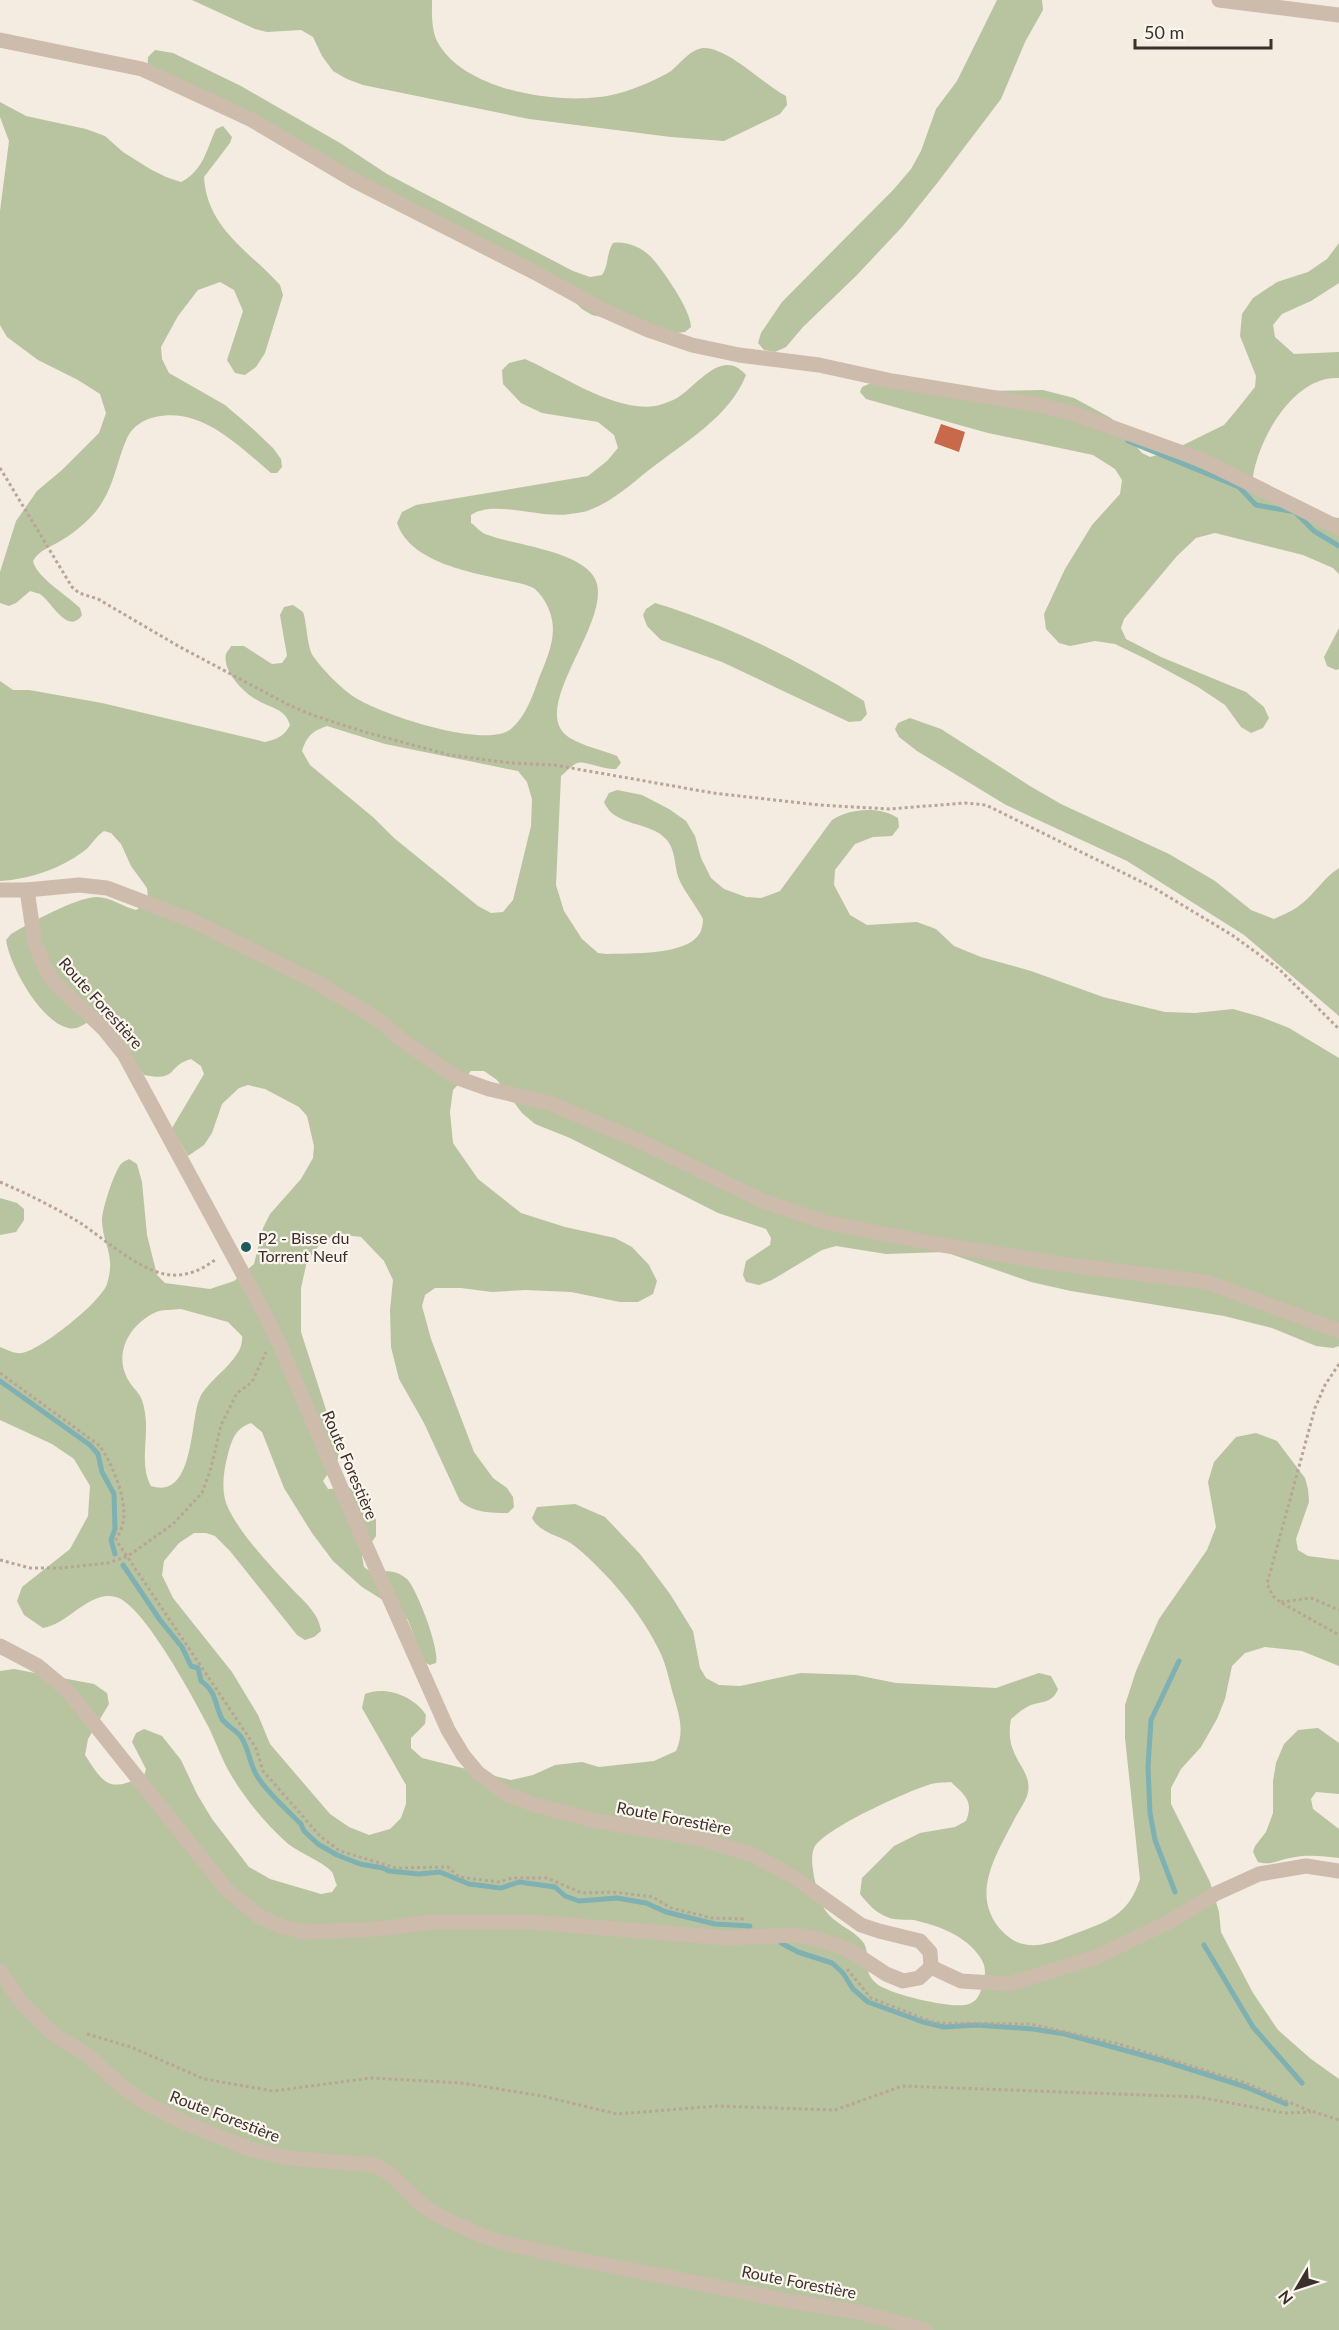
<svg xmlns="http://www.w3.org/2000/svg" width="1339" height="2330" viewBox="0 0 1339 2330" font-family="Lato,sans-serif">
<rect width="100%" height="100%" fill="#f4ebe1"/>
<!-- green -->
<g fill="#b8c4a0" fill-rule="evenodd">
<path d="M192 0H432C432 13 431 28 437 41 463 92 565 107 616 94 630 91 659 79 671 71 681 63 690 49 704 48 729 48 764 85 786 96L787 105 780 114 724 141 671 137 529 119 363 85 347 79 333 71 322 56 313 37 301 30 267 32 255 29Z"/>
<polygon points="997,0 1042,0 1043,10 1025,42 1001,99 938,182 902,227 856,276 803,327 786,347 775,352 764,350 758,343 761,333 782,302 894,189 911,169 921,151 936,109 957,81"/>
<path d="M155 50 173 53 241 86 340 143 387 174 573 271 590 277 602 275C609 265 606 254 613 243 626 241 641 247 651 257 663 270 691 310 691 327L685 332 676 333 592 315 582 309 545 273 147 73 148 57Z"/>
<path d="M0 102 26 116 86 129 105 136 123 152 150 169 166 177 181 182C204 170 206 150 216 129L223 126 232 137 230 143 204 177C207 228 248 250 280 285L283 295 265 353 256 367 245 375 235 373 227 360 243 311 234 290 220 282 198 290 178 316 161 347 162 359 169 373 225 405 253 429 273 448 281 459 282 467 277 473H271C239 446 201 406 155 417 143 420 133 426 127 438 116 463 114 488 97 510 87 522 75 532 62 540 51 547 39 550 33 561 36 577 68 596 80 608L82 615C68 636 51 601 40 594 39 594 31 591 30 591L16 603 9 606 0 603V572L16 521 37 491 62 470 99 433 106 413 100 394 78 380 38 360 7 337 0 325V211L9 141 0 117Z"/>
<path d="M1339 243V283L1311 301 1282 314 1273 325 1275 337 1294 354 1339 352V378C1292 375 1254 445 1252 486L1331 517 1339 518V574L1333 568 1303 555 1215 533 1196 538 1177 556 1124 619 1121 628 1126 639 1161 657 1246 692 1264 707 1269 718 1263 728 1251 733 1241 727 1225 705 1198 687 1146 659 1115 644 1095 641 1070 646 1059 643 1046 629 1044 614 1065 569 1092 525 1120 494 1122 480 1115 469 1093 455 988 433 866 399 860 392 862 387 871 383 977 391 1043 390 1074 398 1111 418 1142 453 1150 457 1169 452 1224 425 1235 412 1255 387 1256 376 1240 336 1242 314 1253 298 1277 282 1308 272 1327 259Z"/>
<path d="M525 359C562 375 614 412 655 406 662 405 671 401 677 398 698 385 722 347 746 375 730 417 683 443 649 470 631 484 613 501 592 509 586 512 577 513 570 514 540 519 493 499 471 515V523C476 526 480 532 485 534 513 545 585 551 596 581 612 623 525 711 570 738 583 746 602 750 617 756L621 763 616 769C604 770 583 760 577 763 571 766 566 772 561 776L556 885 564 911 582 939 598 953 607 954C630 953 687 956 700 933 702 929 703 923 703 919 697 907 684 891 679 879 674 866 676 850 666 839 650 821 614 827 604 802L609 793 617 790 642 795 669 809 686 821 695 836 701 858 711 878 724 889 746 897 761 898 780 891 832 820C850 808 880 806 898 818L899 827 892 836 873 837 855 844 835 870 834 885 850 915 867 925 917 922 936 929 954 946 981 957 1031 971 1103 997 1165 1012 1195 1013 1233 1009 1261 1017 1289 1028 1339 1058V1346L1333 1348 1316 1346 1272 1328 1224 1316 1071 1291 1031 1282 945 1252 886 1254 836 1246 822 1250 772 1280 759 1285 746 1282 743 1275 746 1261 770 1245 771 1238 766 1229 718 1213 570 1138 535 1124 522 1113 497 1080 484 1071H471L453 1090 450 1112 453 1143 478 1179 521 1213 565 1227 615 1238 632 1247 649 1265 657 1281 653 1294 638 1302H620L571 1292 525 1290 492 1292 461 1288H435L425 1295 422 1306 431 1339 474 1452 493 1478 507 1488 513 1497 514 1507 508 1513C490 1513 474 1513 460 1501L424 1423 399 1379 391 1347 390 1310 393 1280 384 1261 361 1237 336 1234 321 1243 307 1261 301 1288V1332L339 1450 338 1459 323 1481 328 1489 350 1488 364 1498 376 1520V1536L362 1556 364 1567 371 1572C384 1571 396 1569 407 1579 417 1589 440 1650 436 1663L430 1665 424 1662 408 1620 402 1612 362 1587 333 1561 312 1533 284 1488 262 1432 251 1423C236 1428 232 1439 228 1454 224 1469 221 1487 226 1503 236 1530 273 1569 293 1590 305 1602 319 1614 321 1631L314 1637 305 1640 297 1635 230 1551 215 1536 206 1533H194L179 1543 164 1561 162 1575 173 1598 232 1672 258 1715 270 1744 330 1814 349 1827 369 1835 390 1829 401 1818 406 1804V1785L362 1708 365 1694C386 1685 415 1697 426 1715L425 1724 411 1738V1748L422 1758 511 1780 533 1775 555 1765 582 1762 599 1767 654 1761 676 1751C685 1731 679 1714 673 1694 669 1680 666 1663 659 1650 640 1611 609 1575 576 1547 562 1535 541 1535 532 1518L537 1507 575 1504 605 1517 640 1554 670 1594 693 1631 700 1668 706 1678 719 1685 740 1686 801 1673 856 1675 896 1683 996 1688 1039 1673 1051 1676 1058 1689C1052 1705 1040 1700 1027 1707 1021 1710 1016 1715 1011 1719 1009 1729 1009 1740 1013 1750 1019 1766 1033 1777 1027 1796 1024 1804 1018 1812 1014 1820 995 1857 969 1897 1003 1932 1024 1954 1049 1944 1074 1934 1108 1921 1128 1916 1140 1879L1125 1738V1705L1136 1671 1159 1619 1207 1550 1216 1527 1208 1482 1214 1462 1236 1437 1256 1433 1277 1441 1305 1478 1308 1489 1309 1502 1296 1539 1298 1550 1308 1556 1339 1560V1666L1302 1651 1265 1647 1245 1653 1232 1666 1225 1699 1217 1719 1201 1747 1181 1769 1171 1788V1804L1210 1882 1219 1912 1221 1932 1253 1993 1278 2030 1311 2059 1339 2079V2330H0V1671L14 1669 94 1684 107 1693 109 1704 88 1739 85 1755C105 1786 109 1792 144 1776L146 1769 132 1742 136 1733 144 1729 162 1736 181 1760 197 1794 212 1819 249 1867 270 1879 321 1894 332 1892 337 1885C335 1882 334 1875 332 1872 324 1862 297 1852 286 1842 265 1823 246 1800 231 1775 222 1760 216 1742 208 1726 194 1699 143 1604 116 1597 89 1590 69 1624 43 1628L24 1615 17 1601 22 1587 70 1549 88 1516 90 1486 74 1459 52 1444 0 1420V1347C7 1350 15 1354 22 1353 41 1350 101 1302 107 1284 116 1253 103 1247 102 1220 102 1210 114 1172 121 1164 124 1161 125 1161 129 1159L137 1164 142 1182 147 1235 157 1275 165 1283 210 1289 234 1281 254 1264 263 1228 270 1214 301 1179 313 1158 314 1146 307 1116 299 1107 265 1089 248 1085 239 1088 222 1104 212 1133 204 1145 188 1156 172 1128 204 1074 201 1066 191 1059C166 1066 179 1082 144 1075L112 1025 89 1021C82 1026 76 1030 68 1028 40 1021 10 966 6 940L11 934C30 923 75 898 96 897 111 897 123 907 136 910L141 907 148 897 147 888 131 866 121 844 111 833 104 831C95 837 92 845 84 851 60 869 30 879 0 881V681L13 690H29L102 703 265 742C278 739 284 736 290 725 285 708 270 708 257 700 244 693 222 671 226 654 227 651 230 649 231 646H244L272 664 282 663 287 656 280 615 284 607 293 605 303 612C307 623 307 647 313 656 323 670 337 684 351 695 376 713 485 750 511 729 526 716 533 695 539 678 546 661 556 639 552 620 550 609 544 597 535 589 528 584 514 582 505 580 469 572 410 562 397 523L402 512 416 505 588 476 607 461 618 448 614 435 598 422 542 413 521 403 503 384 502 370 509 363ZM327 726 385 744 518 771 527 782 532 799 531 826 513 900 503 912 491 913 478 906 394 838 374 818 310 765 302 751C307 736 312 731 327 726ZM181 1309 228 1322 242 1336C245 1360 206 1379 199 1400 190 1423 194 1500 151 1486 139 1465 149 1437 145 1413 142 1391 136 1394 127 1378 114 1352 130 1325 154 1313 161 1309 173 1310 181 1309ZM951 1782C965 1795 974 1801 966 1821L955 1827 920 1833 894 1846 862 1878 860 1894C868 1904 875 1912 887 1917 895 1921 905 1919 914 1920 939 1926 965 1935 980 1957 986 1966 986 1973 983 1983 981 1992 978 2001 969 2004 954 2010 889 1994 877 1984 860 1970 872 1954 863 1942 853 1929 834 1924 825 1910 818 1898 808 1861 814 1848 823 1829 906 1792 928 1785 935 1782 944 1783 951 1782Z"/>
<path d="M655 603C728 625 798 660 864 701L867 714 861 721 849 722 722 662 661 640 647 626 643 615 646 609Z"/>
<polygon points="1339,628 1339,669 1336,670 1327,666 1324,657"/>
<path d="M910 718 941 729 1030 786 1061 804 1169 854 1215 881 1251 910 1274 919C1282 915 1293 911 1300 905 1315 894 1323 878 1339 868V1016L1244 935 1127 861 1006 805 917 751 899 737 895 729 898 723Z"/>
<polygon points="0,1198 17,1203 24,1209 24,1220 16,1232 0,1235"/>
<path d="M1318 1728 1339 1743V1794L1316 1792 1311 1799 1313 1809 1339 1829V1858C1323 1856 1307 1854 1290 1858 1277 1860 1271 1866 1258 1862L1253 1852 1255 1846 1266 1832 1273 1813V1781L1276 1763 1284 1744 1298 1730Z"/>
</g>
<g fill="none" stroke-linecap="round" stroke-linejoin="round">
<!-- stream -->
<g stroke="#7fb0b2" stroke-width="5">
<polyline points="1128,441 1239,487 1256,505 1295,512 1314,531 1339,546"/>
<polyline points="0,1381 90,1445 98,1454 102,1472 114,1494 115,1529 111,1540 115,1554"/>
<path d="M123 1565 160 1620 182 1647 191 1666 198 1668 201 1681C215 1690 215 1703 221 1717 224 1725 236 1729 241 1737 250 1750 249 1766 259 1779 271 1796 287 1810 301 1824L304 1831 318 1844 337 1855 360 1864 383 1868 389 1871 419 1874 440 1872 469 1884 501 1888 519 1882 555 1887 565 1896 579 1901 617 1898 646 1903 666 1912 715 1924 750 1926"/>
<polyline points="1175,1892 1155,1840 1150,1813 1148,1767 1151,1720 1179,1661"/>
<polyline points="781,1943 798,1952 832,1963 843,1973 853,1989 868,2002 923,2022 944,2027 977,2025 1033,2029 1065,2034 1164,2061 1246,2087 1286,2104"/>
<polyline points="1204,1945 1253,2027 1302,2083"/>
</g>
</g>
<!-- building -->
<polygon fill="#c8694b" points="941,424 965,432 959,452 934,443"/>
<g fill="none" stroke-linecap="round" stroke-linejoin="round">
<!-- path -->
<g stroke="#b9a596" stroke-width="3" stroke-dasharray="3 3" stroke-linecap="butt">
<polyline points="0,468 72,587 79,593 98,599 180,647 287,704 312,715 365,732 450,755 511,763 554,765 713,793 819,805 889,809 965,803 986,805 1154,888 1232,935 1279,969 1339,1029"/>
<path d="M0 1182C28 1194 56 1208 82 1224 105 1240 137 1268 164 1274 183 1278 201 1271 216 1259"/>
<polyline points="1339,1364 1325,1385 1315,1408 1267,1584 1273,1596 1280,1602 1339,1635"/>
<path d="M0 1373 100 1446C112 1464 128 1500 123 1523 122 1529 118 1535 116 1540L256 1748 263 1771 320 1836 340 1851 396 1868 448 1867 459 1877 499 1882 512 1878H547L582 1893 613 1892 653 1897 671 1908 712 1918 745 1919"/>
<polyline points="0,1560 30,1568 61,1568 108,1563 128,1556 173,1524 202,1493 211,1468 221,1425 237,1393 252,1382 266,1352"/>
<polyline points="1281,1602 1311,1598 1339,1610"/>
<polyline points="847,1969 871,1998 935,2023 1030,2024 1119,2044 1243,2082 1305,2109 1339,2120"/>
<polyline points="87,2034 131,2047 204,2079 273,2091 371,2078 462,2083 542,2096 617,2114 717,2106 835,2110 902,2086 1198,2097 1285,2113 1311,2112"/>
</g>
<!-- minor -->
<g stroke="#cdbbac" stroke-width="15">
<polyline points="1219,0 1339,15"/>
<polyline points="0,40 142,69 252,120 355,181 534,272 605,311 648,330 692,345 739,355 819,365 892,381 1038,405 1075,414 1202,460 1339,528"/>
<polyline points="0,890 27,890 79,885 107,888 191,920 316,982 379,1020 403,1041 458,1078 489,1089 549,1103 644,1143 763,1201 824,1222 936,1244 1061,1264 1207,1282 1339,1331"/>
<polyline points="0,1646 38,1666 68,1691 227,1890 260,1917 283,1927 305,1932 378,1929 432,1922 530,1922 726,1938 795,1935 809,1937 842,1947 854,1953 886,1974 903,1981 919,1978 931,1967 930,1952 920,1941 879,1931 861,1925 794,1877 753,1855 697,1838 596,1821 535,1805 507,1794 478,1773 463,1755 448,1730 359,1530 279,1343 262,1309 124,1054 104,1029 57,985 46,970 35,944 27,890"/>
<polyline points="931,1967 961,1981 1009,1984 1096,1957 1169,1922 1215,1894 1259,1874 1306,1866 1339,1871"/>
<polyline points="0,1971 21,2002 53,2034 90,2057 120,2085 142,2101 185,2123 250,2149 288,2158 374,2165 389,2173 422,2205 437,2215 480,2235 504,2243 571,2258 789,2301 859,2312 925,2330"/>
</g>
</g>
<!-- markers -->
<circle fill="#1f5a5e" stroke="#fbf5ee" stroke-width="2" cx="246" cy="1247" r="6"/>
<g text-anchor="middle" stroke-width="4.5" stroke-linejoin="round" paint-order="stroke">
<!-- street labels -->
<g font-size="16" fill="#3b302b" stroke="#fbf5ee">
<text transform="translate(101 1003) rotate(48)" y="6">Route Forestière</text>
<text transform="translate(350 1465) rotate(67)" y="6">Route Forestière</text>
<text transform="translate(674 1818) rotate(11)" y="6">Route Forestière</text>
<text transform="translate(225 2116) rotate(21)" y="6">Route Forestière</text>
<text transform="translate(799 2282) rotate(11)" y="6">Route Forestière</text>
</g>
<!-- poi labels -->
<g font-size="16" fill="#3b302b" stroke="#fbf5ee" text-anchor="start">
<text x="258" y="1244">P2 - Bisse du<tspan x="258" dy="18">Torrent Neuf</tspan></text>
</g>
</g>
<!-- north arrow -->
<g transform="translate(1297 2288) rotate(231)" stroke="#fbf5ee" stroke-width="4.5" paint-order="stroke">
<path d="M0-4.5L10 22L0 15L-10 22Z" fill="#3b302b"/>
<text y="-9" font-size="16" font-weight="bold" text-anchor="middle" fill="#3b302b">N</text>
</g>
<!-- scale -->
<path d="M1135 39v9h136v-9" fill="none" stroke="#3b302b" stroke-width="3"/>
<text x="1144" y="39" font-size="18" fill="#3b302b" stroke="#fbf5ee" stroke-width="4.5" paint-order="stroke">50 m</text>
</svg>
